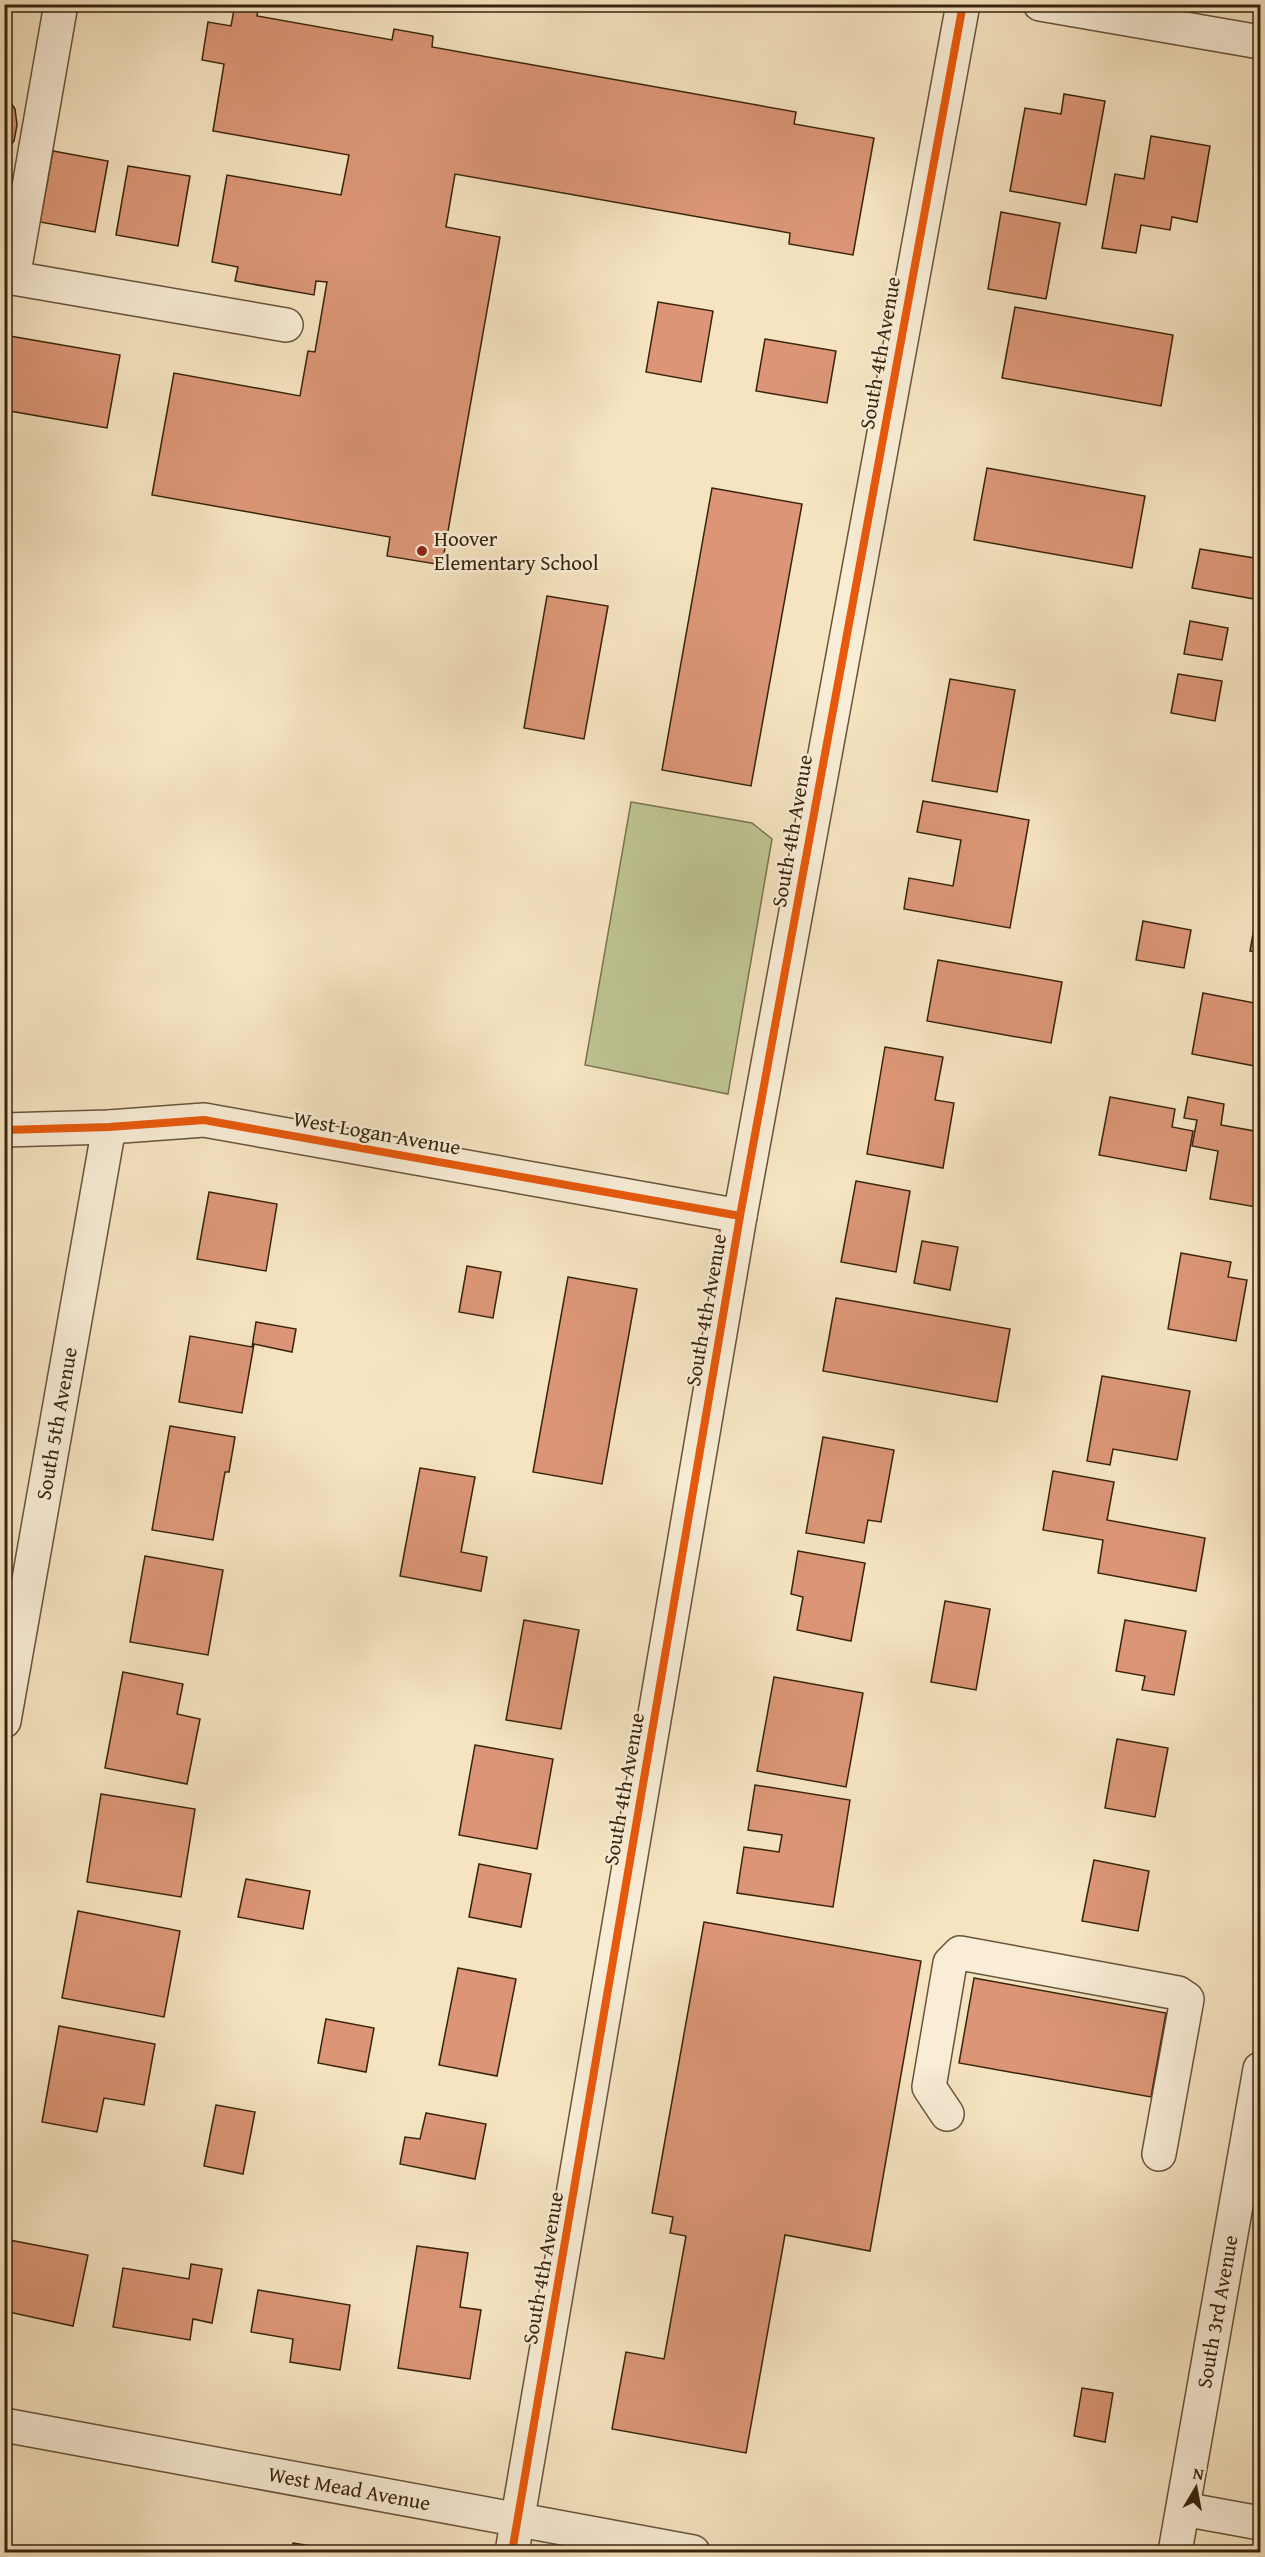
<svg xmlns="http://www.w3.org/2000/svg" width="1265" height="2557" viewBox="0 0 1265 2557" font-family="'Gentium Book Plus',serif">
<rect width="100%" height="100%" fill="#f6e4c1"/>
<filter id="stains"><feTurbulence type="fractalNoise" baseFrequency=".00333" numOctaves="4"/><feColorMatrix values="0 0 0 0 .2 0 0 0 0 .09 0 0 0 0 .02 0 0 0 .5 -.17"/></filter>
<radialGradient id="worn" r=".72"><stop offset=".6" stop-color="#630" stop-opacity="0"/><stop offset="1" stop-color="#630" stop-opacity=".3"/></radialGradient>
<!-- green -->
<polygon fill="#bec492" stroke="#7a744f" stroke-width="1.5" points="631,802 752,823 772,839 728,1094 585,1065"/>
<!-- building -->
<g fill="#dc9677" stroke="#37240c" stroke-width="1.5">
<polygon points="235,4 259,4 257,16 392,40 394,29 433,36 432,47 796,112 794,124 874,138 853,255 789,244 790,233 455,174 446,227 500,237 442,565 387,556 390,537 152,495 174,373 300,396 308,351 315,352 327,282 316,281 314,295 235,281 238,267 212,262 227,175 341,195 349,155 213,131 224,64 202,60 208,22 231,26"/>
<polygon points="4,92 15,109 17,125 14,141 4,155"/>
<polygon points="1064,94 1105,101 1086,205 1010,191 1025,108 1061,114"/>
<polygon points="1151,136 1210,146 1197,222 1172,217 1170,230 1141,225 1136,253 1102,248 1115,174 1144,179"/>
<polygon points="53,151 108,161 95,232 40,222"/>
<polygon points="128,166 190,176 178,246 116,235"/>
<polygon points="1001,212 1060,223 1046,299 988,289"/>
<polygon points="658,302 713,311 701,382 646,372"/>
<polygon points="1015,307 1173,335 1161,406 1002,378"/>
<polygon points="4,335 120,355 107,428 4,410"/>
<polygon points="765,339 836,351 827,403 756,391"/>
<polygon points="987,468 1145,496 1132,568 974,540"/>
<polygon points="712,488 802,504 751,786 662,770"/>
<polygon points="1200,549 1260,559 1260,600 1192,588"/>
<polygon points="547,596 608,606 584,739 524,728"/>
<polygon points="1190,621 1228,628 1222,660 1184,654"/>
<polygon points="1178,674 1222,681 1215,721 1171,713"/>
<polygon points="950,679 1015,690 997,792 932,781"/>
<polygon points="923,801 1029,820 1010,928 904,909 909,878 953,886 961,840 917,832"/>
<polygon points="1260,895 1260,953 1250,951"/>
<polygon points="1143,921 1191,930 1184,968 1136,960"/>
<polygon points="938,960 1062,982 1051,1043 927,1021"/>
<polygon points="1203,993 1260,1004 1260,1067 1192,1054"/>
<polygon points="885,1047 943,1057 935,1100 954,1103 943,1168 867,1154"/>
<polygon points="1110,1097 1175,1109 1172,1127 1193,1131 1186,1171 1099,1155"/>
<polygon points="1188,1097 1224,1104 1221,1125 1260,1132 1260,1184 1256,1207 1210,1199 1218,1151 1192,1146 1197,1120 1184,1118"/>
<polygon points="856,1181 910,1191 896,1272 841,1262"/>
<polygon points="209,1192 277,1204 266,1271 197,1259"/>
<polygon points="922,1241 958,1247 950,1290 914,1283"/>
<polygon points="1181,1253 1231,1262 1228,1277 1247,1280 1236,1341 1168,1329"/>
<polygon points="467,1266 501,1272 493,1318 459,1312"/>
<polygon points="568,1277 637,1289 602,1484 533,1472"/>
<polygon points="836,1298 1010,1329 997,1402 823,1371"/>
<polygon points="256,1322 296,1329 292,1352 254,1344 242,1413 179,1402 190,1336 252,1347"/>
<polygon points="1102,1376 1190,1391 1177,1460 1113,1449 1110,1465 1087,1461"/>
<polygon points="170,1426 235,1437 229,1472 225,1472 213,1540 152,1530"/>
<polygon points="823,1437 894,1450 881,1522 868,1520 864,1543 806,1533"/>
<polygon points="420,1468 475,1477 461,1552 487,1557 481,1591 400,1576"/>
<polygon points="1053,1471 1114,1482 1107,1520 1205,1538 1196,1591 1098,1573 1103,1540 1043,1530"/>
<polygon points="798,1551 865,1563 851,1641 797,1630 803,1597 791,1594"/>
<polygon points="145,1556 223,1570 208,1655 130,1642"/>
<polygon points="945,1601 990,1609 976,1690 931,1682"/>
<polygon points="524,1620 579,1630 561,1729 506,1720"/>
<polygon points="1125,1620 1186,1631 1174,1695 1142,1690 1145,1676 1116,1671"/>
<polygon points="123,1672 183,1684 177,1714 200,1719 187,1784 105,1768"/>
<polygon points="774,1677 863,1693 846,1787 757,1771"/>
<polygon points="1117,1739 1168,1748 1155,1817 1105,1808"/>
<polygon points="475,1745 553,1759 537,1849 459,1835"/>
<polygon points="755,1785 850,1800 833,1907 737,1893 744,1847 779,1852 782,1835 748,1830"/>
<polygon points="101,1794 195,1809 181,1897 87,1882"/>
<polygon points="1094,1860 1149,1871 1138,1931 1082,1921"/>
<polygon points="479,1864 531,1874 521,1927 469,1917"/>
<polygon points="246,1879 310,1891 303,1929 238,1917"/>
<polygon points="78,1911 180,1931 164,2017 62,1998"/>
<polygon points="704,1922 921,1961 870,2251 785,2235 746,2453 612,2429 626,2352 664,2359 686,2236 670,2233 673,2217 652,2213"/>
<polygon points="458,1968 516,1979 497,2076 439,2065"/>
<polygon points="974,1978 1166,2013 1151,2097 959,2063"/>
<polygon points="326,2019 374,2028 366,2072 318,2063"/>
<polygon points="59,2026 155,2044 144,2105 104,2098 97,2132 42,2122"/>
<polygon points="216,2105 255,2112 243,2174 204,2166"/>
<polygon points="426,2113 486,2124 475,2179 400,2164 405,2137 420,2139"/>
<polygon points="4,2239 88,2255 73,2326 4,2311"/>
<polygon points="417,2246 468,2253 460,2307 481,2310 470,2379 398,2368"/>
<polygon points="191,2264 222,2269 212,2323 193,2319 190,2340 113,2327 123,2268 189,2279"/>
<polygon points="258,2290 350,2305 340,2370 290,2362 293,2339 251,2332"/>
<polygon points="1082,2388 1113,2393 1105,2442 1074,2436"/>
<polygon points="293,2543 348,2552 292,2552"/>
</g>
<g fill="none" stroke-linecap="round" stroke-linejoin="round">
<!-- minor casing -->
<g stroke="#675439" stroke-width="36">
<g id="minor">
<polyline points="61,4 13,278 286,325"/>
<polyline points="1040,4 1260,42"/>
<polyline points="4,1130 109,1127 204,1120 740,1216"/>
<path id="s1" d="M4 1721 109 1127"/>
<polyline points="947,2114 929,2087 950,1963 960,1953 1178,1993 1187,1999 1159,2154"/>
<path id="s2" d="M4 2425 693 2552"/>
<polyline points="1183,2509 1260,2523"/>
<polyline points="512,2552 740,1216 963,4"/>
<path id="s3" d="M1175 2552 1260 2069"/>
</g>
</g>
<!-- minor -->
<use href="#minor" stroke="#f9edd7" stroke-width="33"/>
<!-- cycleway casing -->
<g stroke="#f9edd7" stroke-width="11">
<g id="cycleway">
<polyline points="4,1130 109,1127 204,1120 740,1216"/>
<polyline points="512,2552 740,1216 963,4"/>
</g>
</g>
<!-- cycleway -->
<use href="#cycleway" stroke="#e8590c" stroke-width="8"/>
</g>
<!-- markers -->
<circle fill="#8f2418" stroke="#f9edd7" stroke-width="2" cx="422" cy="551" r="6"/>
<g text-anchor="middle" stroke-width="4.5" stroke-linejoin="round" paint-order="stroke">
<!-- street labels -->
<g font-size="21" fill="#37240c" stroke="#f9edd7">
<text transform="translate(880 353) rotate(-80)" y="7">South 4th Avenue</text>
<text transform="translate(792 831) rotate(-80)" y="7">South 4th Avenue</text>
<text transform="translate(377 1133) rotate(10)" y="7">West Logan Avenue</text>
<text transform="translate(706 1310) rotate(-80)" y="7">South 4th Avenue</text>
<text dy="7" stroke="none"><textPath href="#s1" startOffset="302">South 5th Avenue</textPath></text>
<text transform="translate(624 1789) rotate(-80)" y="7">South 4th Avenue</text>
<text transform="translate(543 2268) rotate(-80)" y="7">South 4th Avenue</text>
<text dy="7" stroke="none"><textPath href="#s3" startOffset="244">South 3rd Avenue</textPath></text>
<text dy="7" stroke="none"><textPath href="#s2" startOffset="351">West Mead Avenue</textPath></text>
</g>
<!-- poi labels -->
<g font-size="21" fill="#37240c" stroke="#f9edd7" text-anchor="start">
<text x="434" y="546">Hoover<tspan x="434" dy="24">Elementary School</tspan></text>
</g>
</g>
<!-- margin -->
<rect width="1265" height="2557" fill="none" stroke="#f6e4c1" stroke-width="24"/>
<rect x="6" y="6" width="1253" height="2545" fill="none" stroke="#37240c" stroke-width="3"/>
<rect x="12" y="12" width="1241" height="2533" fill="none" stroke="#37240c" stroke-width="1.5"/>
<!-- north arrow -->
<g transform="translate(1196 2488) rotate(10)" stroke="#f9edd7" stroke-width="4.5" paint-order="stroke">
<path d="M0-4.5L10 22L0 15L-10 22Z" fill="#37240c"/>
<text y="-9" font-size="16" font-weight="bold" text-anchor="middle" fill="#37240c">N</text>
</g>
<rect width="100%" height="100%" filter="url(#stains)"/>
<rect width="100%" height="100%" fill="url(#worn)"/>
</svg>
